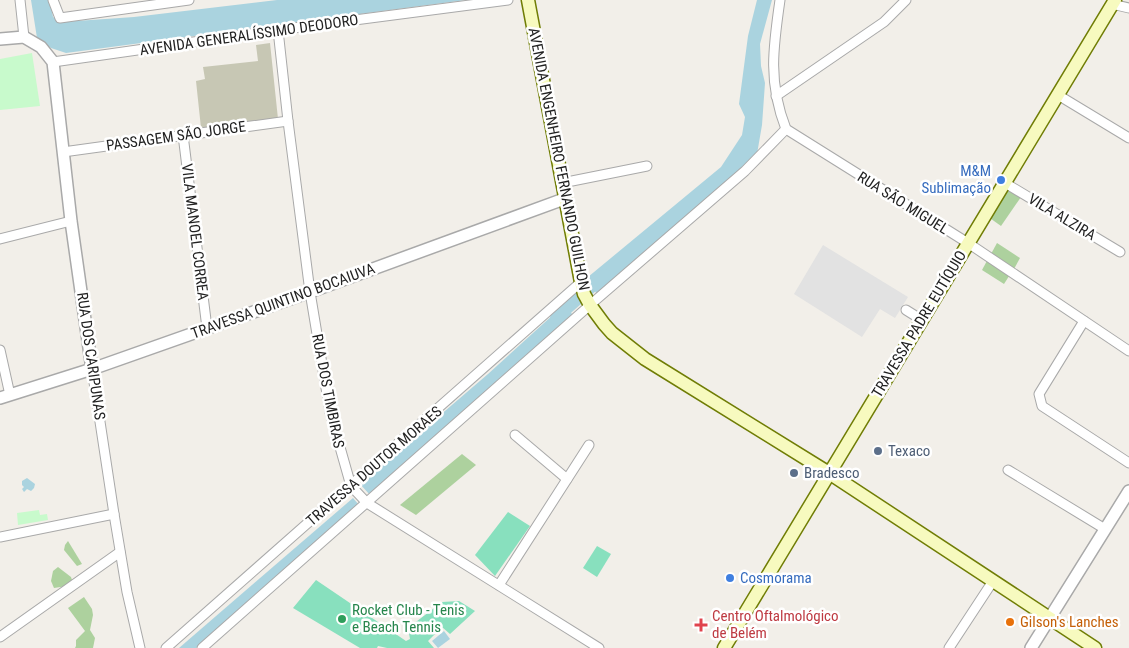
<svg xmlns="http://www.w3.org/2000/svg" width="1129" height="648" viewBox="0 0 1129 648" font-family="'Roboto Condensed',sans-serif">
<rect width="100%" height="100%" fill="#f2efe9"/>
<!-- construction -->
<polygon fill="#c7c7b4" points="270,43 278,119 201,128 196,81 205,79 203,67 258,61 256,45"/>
<!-- forest -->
<g fill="#add19e">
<polygon points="1007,187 1021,197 1001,226 987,216"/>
<polygon points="997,243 1020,258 1014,269 991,254"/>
<polygon points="988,259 1011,273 1004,284 982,270"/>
<polygon points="462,454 476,465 416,515 400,505"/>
<polygon points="68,541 82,564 77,566 64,550 65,545"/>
<polygon points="58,567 71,577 72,580 67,586 54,588 51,581 53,571"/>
<polygon points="84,597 92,609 93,615 90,630 95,638 93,648 75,648 76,646 76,640 85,631 68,608"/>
</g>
<!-- park -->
<g fill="#c8facc">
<polygon points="32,53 40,106 0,110 0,59"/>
<polygon points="39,510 40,515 47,514 48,520 18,525 17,513"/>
</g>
<!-- pitch -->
<g fill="#88e0be">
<polygon points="508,512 530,526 495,576 475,555"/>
<polygon points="597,546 611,554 597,577 583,568"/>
<polygon points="316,580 406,641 410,639 408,628 442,602 459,601 475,611 450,634 442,627 428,641 434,648 387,648 378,646 377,648 360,648 293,608"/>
</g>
<!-- parking -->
<polygon fill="#e2e2e2" points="823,245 908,297 895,318 880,309 862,337 794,294"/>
<!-- water -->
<g fill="#aad3df">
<polygon points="31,0 50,0 53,17 62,22 134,17 277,0 466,0 66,53 51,48 37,38"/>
<polygon points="757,0 772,0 760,44 761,66 765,83 762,125 757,154 597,295 588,277 721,167 742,135 745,117 739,104 748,36"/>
<polygon points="566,303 573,316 395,471 370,495 360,484 488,374"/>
<polygon points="27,478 35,484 34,488 31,491 27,489 24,492 22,489 24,487 22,485 22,481"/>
<polygon points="353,498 359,505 196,648 179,648"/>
<polygon points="444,631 450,639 438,648 432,641"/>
</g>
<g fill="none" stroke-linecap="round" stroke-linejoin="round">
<!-- canal -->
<polyline stroke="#aad3df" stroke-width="12" points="556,318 605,275"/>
<!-- minor casing -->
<g stroke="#a9a9a9" stroke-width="11">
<g id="minor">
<polyline points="20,0 24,37"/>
<polyline points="53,0 60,18 189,0"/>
<path d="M780 0C773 48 768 83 786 129L968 243 1129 351"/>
<polyline points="1112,4 1129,8"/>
<polyline points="278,30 288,121 310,292 330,412 351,486 367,503 599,648"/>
<polyline points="53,62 278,30 508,0"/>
<polyline points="1058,95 1129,138"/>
<polyline points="776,96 884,22 906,0"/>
<polyline points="183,135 207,328"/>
<polyline points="63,152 288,121"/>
<polyline points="562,183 647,166"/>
<polyline points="1005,183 1120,252"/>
<polyline points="0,239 71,221"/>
<polyline points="906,310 922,320"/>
<polyline points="1084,321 1039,394 1042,406 1129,463"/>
<polyline points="0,350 10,395"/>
<polyline points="92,369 114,514 127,592 140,648"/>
<polyline points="515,435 567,479"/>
<polyline points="1008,470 1105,529"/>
<polyline points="0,537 114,514"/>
<polyline points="499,585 589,445"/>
<polyline points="0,637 120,552"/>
<polyline points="166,648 581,282"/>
<polyline points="202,648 590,305 745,171 786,129"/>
<polyline points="949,648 993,581"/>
</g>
</g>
<!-- tertiary casing -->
<g stroke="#a9a9a9" stroke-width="14">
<g id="tertiary">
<polyline points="0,39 24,37 41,47 53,62 71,221 92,369"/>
<polyline points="0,398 92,369 310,292 564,199"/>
<polyline points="1031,648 1129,491"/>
</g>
</g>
<!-- secondary casing -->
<g stroke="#707d05" stroke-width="15">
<g id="secondary">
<polyline points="528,0 581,282 584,294 590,305 604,324 612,333 645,359 829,473 1095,648"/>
<polyline points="724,648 1115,0"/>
</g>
</g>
<!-- minor -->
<use href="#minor" stroke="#fff" stroke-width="9"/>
<!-- tertiary -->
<use href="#tertiary" stroke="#fff" stroke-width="11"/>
<!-- secondary -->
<use href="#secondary" stroke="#f7fabf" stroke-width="12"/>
</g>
<!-- markers -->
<g fill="#3f7fe0" stroke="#fff" stroke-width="2">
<circle cx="1001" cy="180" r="5"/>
<circle cx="730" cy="578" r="5"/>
</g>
<g fill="#5c6f8a" stroke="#fff" stroke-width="2">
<circle cx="878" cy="451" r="5"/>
<circle cx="794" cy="473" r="5"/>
</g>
<circle fill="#2e9e5b" stroke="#fff" stroke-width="2" cx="342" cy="619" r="5"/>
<circle fill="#e8710a" stroke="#fff" stroke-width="2" cx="1010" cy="622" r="5"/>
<path fill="#e0444e" stroke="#fff" stroke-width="2" d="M698.5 617.5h5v5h5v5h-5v5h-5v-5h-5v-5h5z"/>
<g text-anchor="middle" stroke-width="5" stroke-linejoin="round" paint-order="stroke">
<!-- street labels -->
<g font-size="15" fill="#222" stroke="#fff">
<text transform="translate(249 35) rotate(-8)" y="5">AVENIDA GENERALÍSSIMO DEODORO</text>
<text transform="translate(176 136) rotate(-8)" y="5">PASSAGEM SÃO JORGE</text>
<text transform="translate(559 159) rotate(79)" y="5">AVENIDA ENGENHEIRO FERNANDO GUILHON</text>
<text transform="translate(903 203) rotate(32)" y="5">RUA SÃO MIGUEL</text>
<text transform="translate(1062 217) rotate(31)" y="5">VILA ALZIRA</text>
<text transform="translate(195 232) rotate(83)" y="5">VILA MANOEL CORREA</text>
<text transform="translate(283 301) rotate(-20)" y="5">TRAVESSA QUINTINO BOCAIUVA</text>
<text transform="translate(919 324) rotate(-59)" y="5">TRAVESSA PADRE EUTÍQUIO</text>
<text transform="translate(91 356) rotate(82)" y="5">RUA DOS CARIPUNAS</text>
<text transform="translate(328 391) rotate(79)" y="5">RUA DOS TIMBIRAS</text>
<text transform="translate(374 466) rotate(-41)" y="5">TRAVESSA DOUTOR MORAES</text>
</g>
<!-- shop labels -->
<g font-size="15" fill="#366cbe" stroke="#fff" text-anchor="end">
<text x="991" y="176">M&amp;M<tspan x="991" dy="17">Sublimação</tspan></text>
<text x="740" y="583" text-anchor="start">Cosmorama</text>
</g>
<!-- service labels -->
<g font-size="15" fill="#4e5e75" stroke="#fff" text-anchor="start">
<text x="888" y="456">Texaco</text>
<text x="804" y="478">Bradesco</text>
</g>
<!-- leisure labels -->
<g font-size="15" fill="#27864d" stroke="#fff" text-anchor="start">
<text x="352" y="615">Rocket Club - Tenis<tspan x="352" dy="17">e Beach Tennis</tspan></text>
</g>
<!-- health labels -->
<g font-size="15" fill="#be3a42" stroke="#fff" text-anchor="start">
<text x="712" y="621">Centro Oftalmológico<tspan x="712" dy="17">de Belém</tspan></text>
</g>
<!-- food labels -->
<g font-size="15" fill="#c56008" stroke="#fff" text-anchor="start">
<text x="1020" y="627">Gilson's Lanches</text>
</g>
</g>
</svg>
